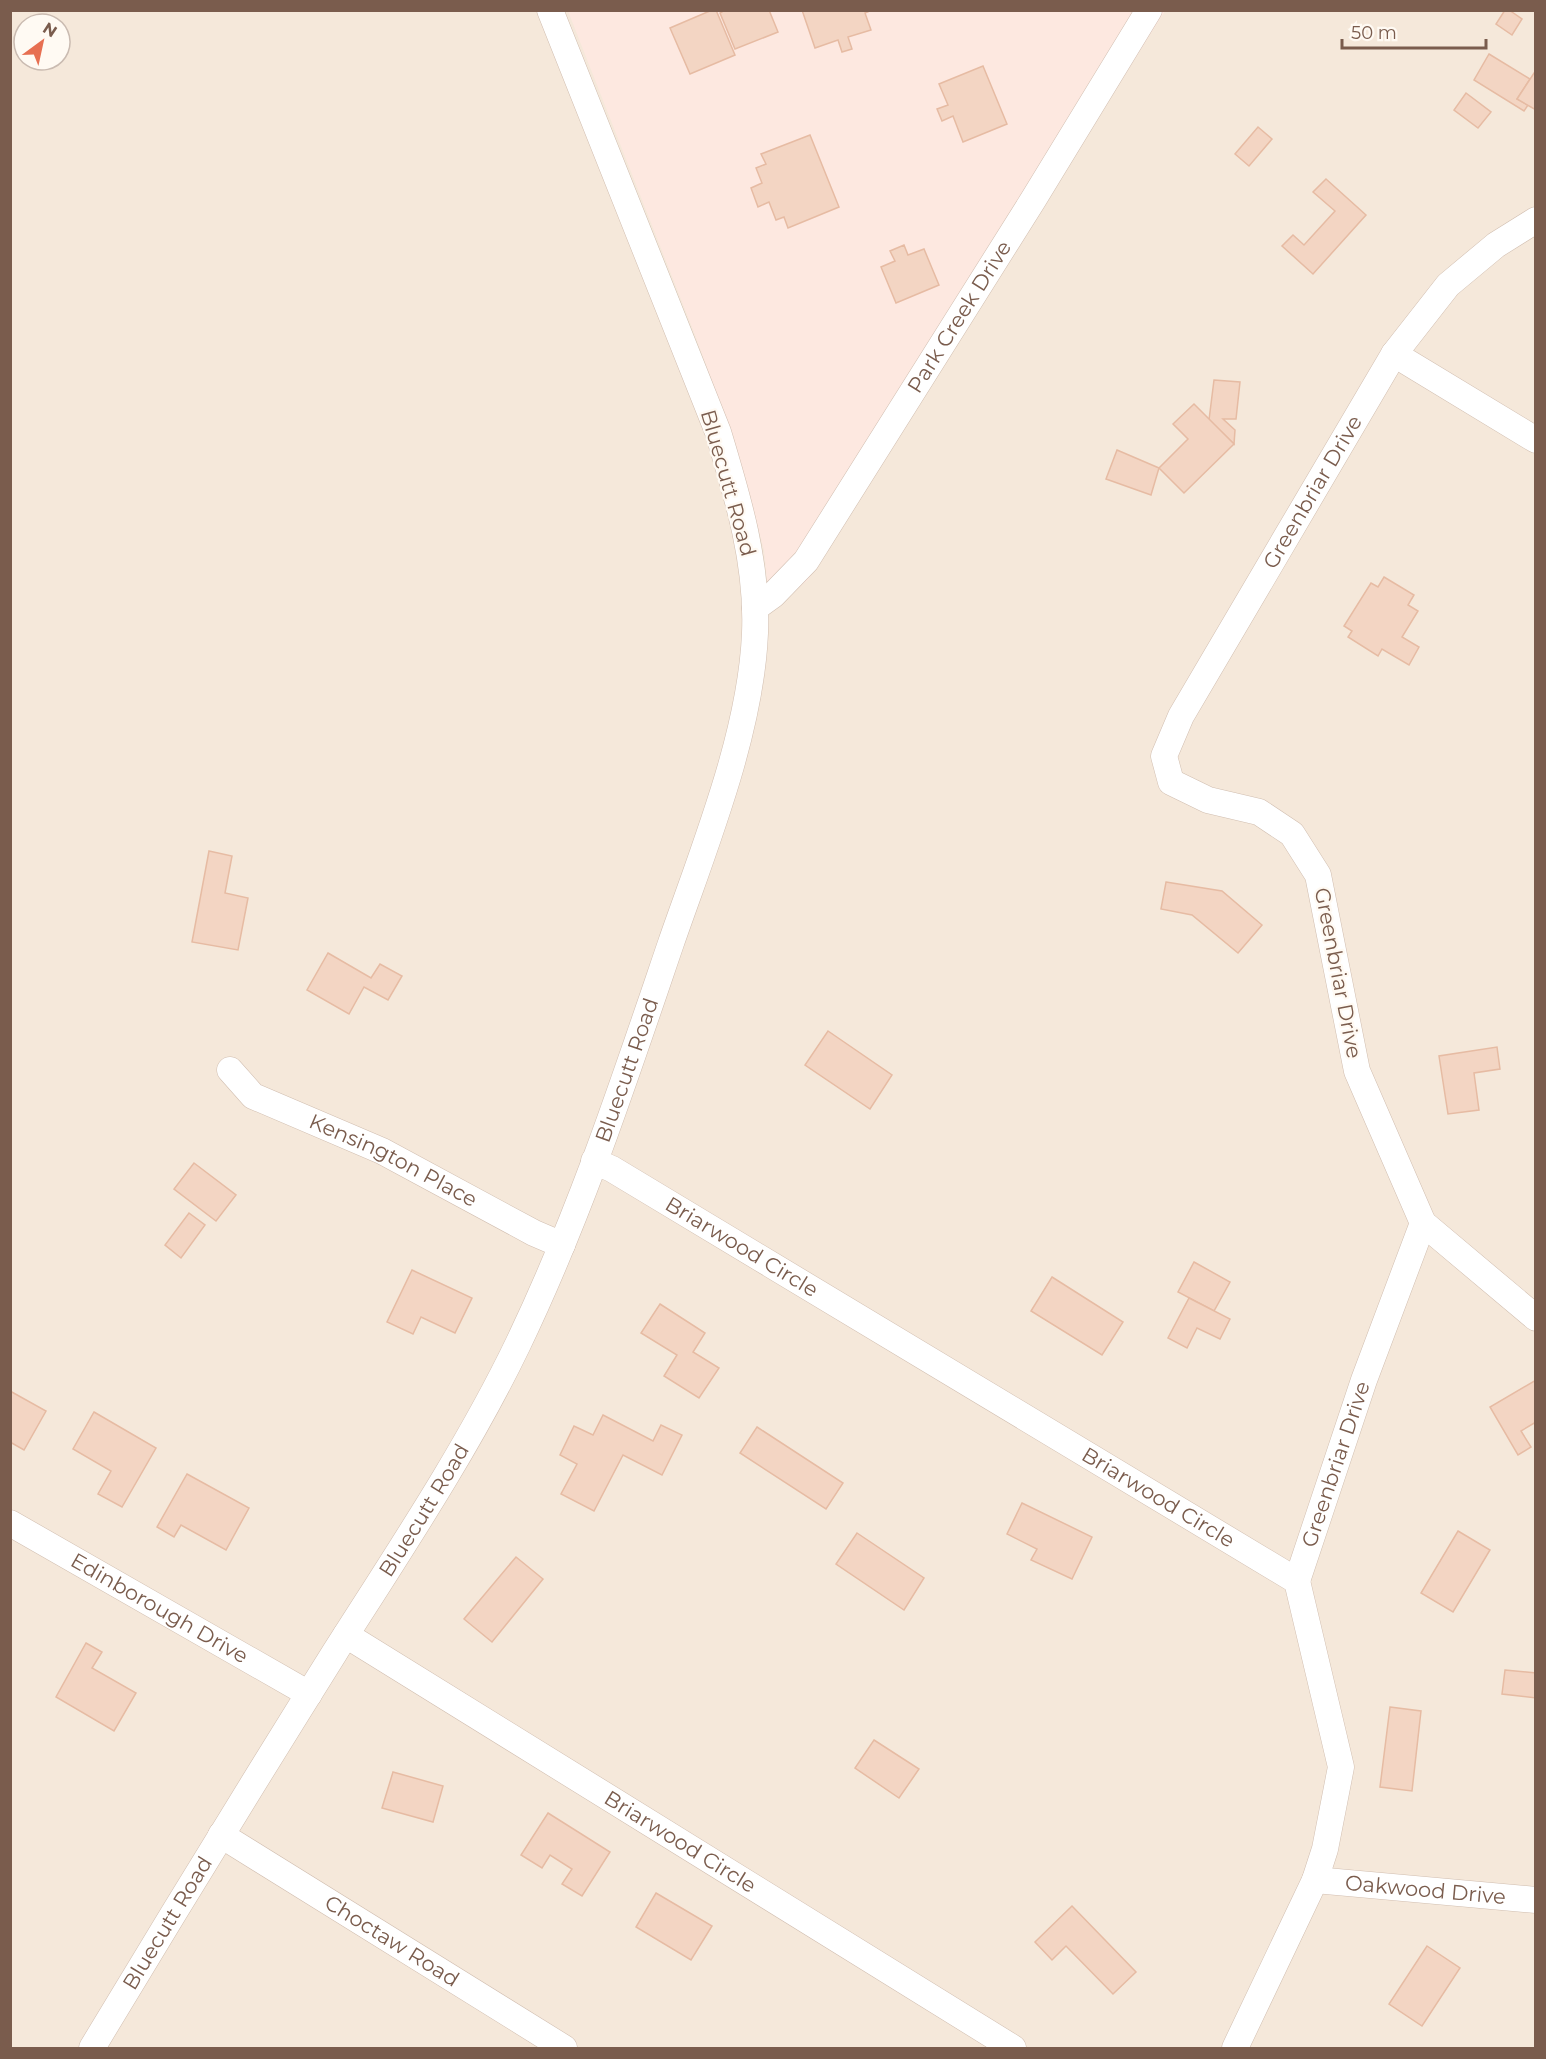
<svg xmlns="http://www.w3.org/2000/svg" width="1546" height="2059" viewBox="0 0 1546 2059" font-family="Montserrat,sans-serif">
<rect width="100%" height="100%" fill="#fdf6ec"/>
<!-- residential -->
<path fill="#f5e8da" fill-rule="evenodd" d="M11 11H1535V2048H11ZM24 24H60V60H24Z"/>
<!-- commercial -->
<polygon fill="#fde8e0" points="568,11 1165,11 808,580 770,612 764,550 735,443 695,335"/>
<!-- building -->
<g fill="#f3d5c3" stroke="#e6bba3" stroke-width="1.5">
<polygon points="712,10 716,10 735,55 690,74 670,28"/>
<polygon points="725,10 769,10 778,32 735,49 720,13"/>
<polygon points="802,10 872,10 865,13 871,30 848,37 852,49 842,52 838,40 815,48"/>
<polygon points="1505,10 1509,10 1522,19 1512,35 1496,24"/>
<polygon points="1489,54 1530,79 1517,99 1528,105 1524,111 1474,80"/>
<polygon points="983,66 1007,124 963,142 953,116 942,121 937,109 948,105 939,84"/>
<polygon points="1536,70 1536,110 1517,99"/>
<polygon points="1466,93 1491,112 1478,128 1454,110"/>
<polygon points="1258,127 1272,139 1249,166 1235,154"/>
<polygon points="810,135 839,207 788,228 784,217 776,220 769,202 758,207 751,188 762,183 756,168 766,164 761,154"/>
<polygon points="1326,179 1366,215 1313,274 1282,246 1293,235 1304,245 1335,211 1313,192"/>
<polygon points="904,245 908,255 924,249 939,285 896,303 881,267 895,261 890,251"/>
<polygon points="1214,380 1240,382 1236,419 1223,419 1235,430 1234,444 1209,420"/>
<polygon points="1194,404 1234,444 1184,493 1159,468 1188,439 1173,424"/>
<polygon points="1117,450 1159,468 1151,495 1106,479"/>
<polygon points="1384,577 1414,595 1408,605 1418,611 1402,637 1419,647 1409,665 1382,649 1378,656 1348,637 1352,631 1344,626 1371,583 1378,587"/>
<polygon points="209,851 232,856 225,893 248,898 238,950 192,942"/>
<polygon points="1166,882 1222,891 1262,925 1238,953 1192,915 1161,909"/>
<polygon points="328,953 371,978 380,964 402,976 388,1000 364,987 349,1014 307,990"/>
<polygon points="828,1031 892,1075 870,1109 805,1065"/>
<polygon points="1497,1047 1500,1069 1474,1073 1479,1110 1448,1114 1439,1056"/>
<polygon points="194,1163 236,1195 216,1221 174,1189"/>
<polygon points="189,1213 205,1225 181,1258 165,1245"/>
<polygon points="1194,1262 1230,1282 1214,1311 1178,1292"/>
<polygon points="412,1270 472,1298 455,1333 421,1317 413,1334 387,1322"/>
<polygon points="1052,1277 1123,1322 1102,1355 1031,1311"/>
<polygon points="1189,1298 1230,1319 1220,1339 1197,1328 1187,1348 1168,1338"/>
<polygon points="660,1304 705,1333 693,1352 719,1368 699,1398 664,1376 677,1355 641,1333"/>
<polygon points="1536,1380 1536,1422 1521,1431 1531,1447 1518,1455 1490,1407"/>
<polygon points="10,1391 46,1411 24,1450 10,1442"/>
<polygon points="94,1412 156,1448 122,1507 98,1494 111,1471 73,1449"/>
<polygon points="603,1415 653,1441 661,1425 682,1435 662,1475 623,1455 594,1511 561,1494 577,1464 560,1455 574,1426 593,1435"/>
<polygon points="757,1427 843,1483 826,1509 740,1453"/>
<polygon points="187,1474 249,1508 226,1550 181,1525 174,1537 157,1527"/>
<polygon points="1022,1503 1092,1537 1072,1579 1031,1560 1037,1549 1007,1534"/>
<polygon points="1458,1531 1490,1550 1453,1612 1421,1593"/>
<polygon points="857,1533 924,1578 904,1610 836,1564"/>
<polygon points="516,1557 543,1579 492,1642 464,1619"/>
<polygon points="86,1643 102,1652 92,1668 136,1693 114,1731 56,1697"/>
<polygon points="1505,1670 1536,1673 1536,1698 1502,1694"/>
<polygon points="1390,1707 1421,1711 1412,1791 1380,1787"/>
<polygon points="874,1740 919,1769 899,1798 855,1768"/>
<polygon points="393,1772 443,1786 433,1822 382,1808"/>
<polygon points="548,1813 610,1852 582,1896 562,1884 572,1869 550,1855 542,1868 521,1855"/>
<polygon points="656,1893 712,1926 691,1960 636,1927"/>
<polygon points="1072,1906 1136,1972 1113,1994 1066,1946 1052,1960 1035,1942"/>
<polygon points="1427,1946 1460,1968 1422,2026 1389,2004"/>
</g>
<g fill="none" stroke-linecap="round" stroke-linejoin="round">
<!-- minor casing -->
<g stroke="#d1beb0" stroke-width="27">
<g id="minor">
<polyline points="1394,354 1536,440"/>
<path id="s1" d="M755 608 773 595 806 561 1033 200 1149 10"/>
<path id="s2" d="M230 1070 253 1096 382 1151 534 1233 562 1245"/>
<path id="s3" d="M594 1161 612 1169 1297 1581 1341 1767 1325 1849 1315 1880 1235 2048"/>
<polyline points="1423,1223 1536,1318"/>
<path id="s4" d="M10 1523 309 1694"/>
<path id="s5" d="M1297 1581 1364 1380 1423 1223 1357 1071 1318 875 1292 834 1259 812 1208 800 1171 782 1164 756 1181 716 1394 354 1448 285 1496 245 1536 220"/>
<path id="s6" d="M346 1635 1013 2048"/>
<path id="s7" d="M221 1835 564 2048"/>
<path id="s8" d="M1315 1880 1536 1900"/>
<path id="s9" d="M92 2048C172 1915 253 1783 335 1652 398 1553 467 1450 518 1344 580 1215 625 1078 671 943 704 848 751 733 755 633 758 564 738 498 718 432L550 10"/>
</g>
</g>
<!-- minor -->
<use href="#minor" stroke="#fff" stroke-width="26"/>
</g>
<g text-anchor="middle" stroke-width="4.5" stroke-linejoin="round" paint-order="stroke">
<!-- street labels -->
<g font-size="21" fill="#7a5c4d" stroke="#fffaf3">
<text dy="7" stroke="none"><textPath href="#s1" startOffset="358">Park Creek Drive</textPath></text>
<text transform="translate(728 483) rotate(74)" y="7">Bluecutt Road</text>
<text dy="7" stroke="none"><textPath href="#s5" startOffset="1257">Greenbriar Drive</textPath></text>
<text transform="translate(1338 973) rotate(79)" y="7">Greenbriar Drive</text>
<text dy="7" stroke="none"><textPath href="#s9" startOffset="1118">Bluecutt Road</textPath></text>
<text dy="7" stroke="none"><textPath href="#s2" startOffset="189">Kensington Place</textPath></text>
<text dy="7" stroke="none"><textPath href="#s3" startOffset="171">Briarwood Circle</textPath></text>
<text dy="7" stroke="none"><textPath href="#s5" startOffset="123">Greenbriar Drive</textPath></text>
<text dy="7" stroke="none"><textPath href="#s3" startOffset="657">Briarwood Circle</textPath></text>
<text dy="7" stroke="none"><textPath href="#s9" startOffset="632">Bluecutt Road</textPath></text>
<text dy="7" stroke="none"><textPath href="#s4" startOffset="172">Edinborough Drive</textPath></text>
<text dy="7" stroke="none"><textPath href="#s6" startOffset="393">Briarwood Circle</textPath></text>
<text dy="7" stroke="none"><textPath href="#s8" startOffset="111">Oakwood Drive</textPath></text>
<text dy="7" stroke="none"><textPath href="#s9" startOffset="146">Bluecutt Road</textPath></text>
<text dy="7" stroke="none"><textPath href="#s7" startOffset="201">Choctaw Road</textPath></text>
</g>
</g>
<!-- border -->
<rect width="1546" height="2059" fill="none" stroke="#7a5c4d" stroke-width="24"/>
<!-- north arrow -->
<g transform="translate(42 42) rotate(33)"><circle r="28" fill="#fffaf3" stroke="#cabbb1" stroke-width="1.5"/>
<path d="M0-4.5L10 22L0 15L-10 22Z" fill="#e76f51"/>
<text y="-9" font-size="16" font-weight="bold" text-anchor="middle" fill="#7a5c4d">N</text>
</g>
<!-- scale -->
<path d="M1342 39v9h144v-9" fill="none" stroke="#7a5c4d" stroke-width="3"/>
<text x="1351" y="39" font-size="18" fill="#7a5c4d" stroke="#fffaf3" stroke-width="4.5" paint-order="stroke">50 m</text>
</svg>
